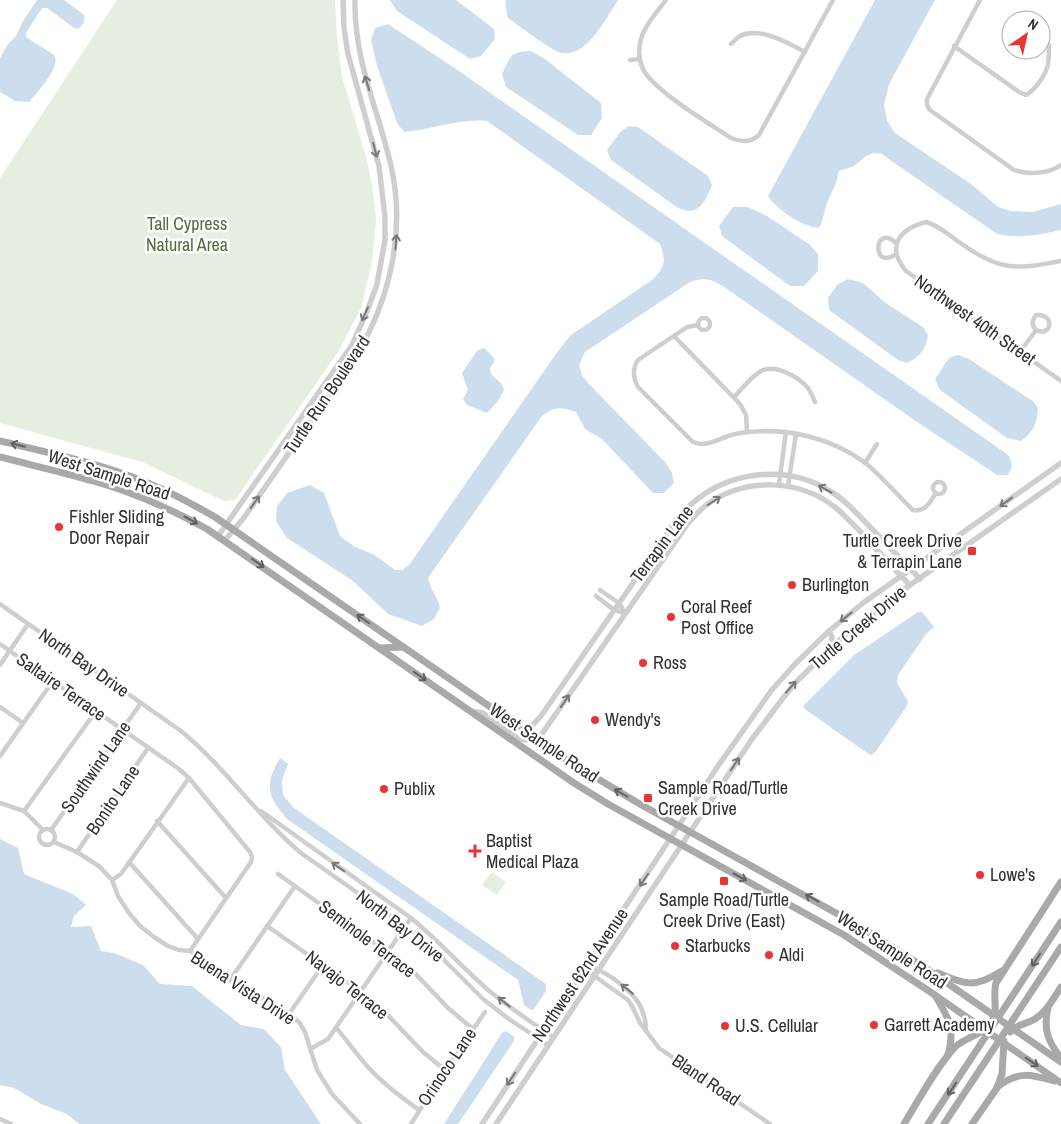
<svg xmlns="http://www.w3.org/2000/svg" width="1061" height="1124" viewBox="0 0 1061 1124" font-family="'Archivo Narrow',sans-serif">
<rect width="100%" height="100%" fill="#fff"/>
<!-- green -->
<g fill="#e6eee0">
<polygon points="117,0 335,0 337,37 342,77 367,160 373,190 376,221 372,262 361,308 338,352 235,500 224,501 142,462 0,423 0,178"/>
<polygon points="492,872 506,882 497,895 482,885"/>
</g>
<!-- water -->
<g fill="#ccdeee">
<path d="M37 0H64L84 15C85 21 83 25 78 29L74 28 47 8H43L40 11 26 33V37L54 55C62 66 37 93 29 102L15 101 0 92V58L8 44 16 36 23 21Z"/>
<polygon points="390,0 456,0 494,29 495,39 481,56 470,59 397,11"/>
<path d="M506 0H618C606 18 587 58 561 53 552 51 518 25 508 18L505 4Z"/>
<path d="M875 0H935L889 84 884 105 887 121 895 133 971 184 998 207 1011 211 1033 212 1061 204V230C1038 235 1020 239 997 234L893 162 882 154 874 153 866 156 854 166 839 171 836 183 827 203 821 225 818 228C802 226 777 210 768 196Z"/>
<path d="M388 24 456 69 1004 452 1010 457 1012 467 1008 475H997L920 424 724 287C712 279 704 277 690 282L585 352 579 365 582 375 589 384 666 463 672 473 674 483 664 493H653L602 439 585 429 576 412C560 407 556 406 542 416L428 578C430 589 438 597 440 608L434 619 422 626 388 614 353 581 287 538 276 521 277 506 287 493 310 485 324 493 340 536 355 547 373 554 395 570H402L409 565 558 351 571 335 652 280C666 266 666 262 660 244L487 121C460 118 431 130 404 132L397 123 377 66 371 40 375 28Z"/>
<path d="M531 51 545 59 601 103 602 118 591 135H578L506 87 502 74C511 56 509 52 531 51Z"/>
<path d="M629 126 638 127 708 176 712 185C708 195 703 209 691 211 687 211 682 209 678 208L611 160 607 150 621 131Z"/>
<polygon points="733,207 748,207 767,216 810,245 818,254 818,271 804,286 790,286 722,236 719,226"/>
<path d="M848 279 863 283 887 304 923 327 928 335C926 349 920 357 907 363L898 360 829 310 828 298 837 285Z"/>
<polygon points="484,348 494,358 494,362 490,368 491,374 501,383 504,390 498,401 487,413 467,405 463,399 468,390 462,373 477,351"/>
<path d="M958 355 969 359 1034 402 1038 408C1037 424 1033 432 1021 441L1007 438 940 390 935 379 949 358Z"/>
<polygon points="918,612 922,612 934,627 926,634 898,675 897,683 908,701 907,706 876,751 873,754 870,755 806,710 803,706 854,655"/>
<path d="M280 758 288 764 282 780 283 795 294 808 546 984V991L534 1009 531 1010 524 1005 518 980 287 819C267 796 264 785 280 758Z"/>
<polygon points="0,839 18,848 24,874 73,894 86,905 74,916 71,927 91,926 101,951 114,953 143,965 160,984 192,986 241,1025 264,1029 281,1047 285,1070 321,1124 79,1124 67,1114 41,1104 14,1088 0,1085"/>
<polygon points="506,1031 514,1037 514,1041 458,1124 444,1124 502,1033"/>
</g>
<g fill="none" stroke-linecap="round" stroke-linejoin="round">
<!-- minor -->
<g stroke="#cecece" stroke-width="4.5">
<path d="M666 0C657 12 645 25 641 39 638 49 639 60 643 69 653 90 710 124 731 138 742 142 750 143 759 135L833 0"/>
<path d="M980 0 927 99V105L930 110 1014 170C1027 175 1048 174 1061 165"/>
<path d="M731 44C734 41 737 38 740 36 759 26 789 43 805 52"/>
<path d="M954 46 1019 92 1026 95C1031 92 1034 89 1038 84 1049 69 1049 64 1049 45"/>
<polyline points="630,60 640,59"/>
<path d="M896 254C871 272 874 222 896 243"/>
<path d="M1061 261C1014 270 999 271 959 242 949 235 938 225 926 222 899 229 886 247 906 271L1061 381"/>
<circle cx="704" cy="324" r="6"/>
<path d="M698 325 687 327 638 360C632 369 633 378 638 387L693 442C705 447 714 441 726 437 732 434 741 433 748 432 789 428 831 438 864 462 882 476 897 495 913 510 926 512 930 502 936 493"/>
<polyline points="674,336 740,404 746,415 747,432"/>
<path d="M1020 352 1036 330 1043 332 1048 329C1052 320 1046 314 1036 315 1032 321 1031 324 1036 330"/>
<path d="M735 396C743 388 752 375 763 370 777 365 799 377 808 388 811 392 813 398 815 402"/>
<polyline points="865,463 877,444"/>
<circle cx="939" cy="488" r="6"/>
<polyline points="779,484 786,432"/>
<polyline points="788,486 796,434"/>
<polyline points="600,590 619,603 625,613"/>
<polyline points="596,596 614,610 625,613"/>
<path d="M0 604 181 731C226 768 257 816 301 853L423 939 483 999 509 1019 548 1045"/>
<polyline points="0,644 179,769 189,778 250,852 252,857 251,862 190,951"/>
<polyline points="0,665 28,624"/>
<polyline points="0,707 23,723"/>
<polyline points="0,756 53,681"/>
<polyline points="0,803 24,811 43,830"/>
<polyline points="24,811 96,711"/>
<path d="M261 811 411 918C438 940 461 966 487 989 508 1007 531 1022 553 1037"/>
<polyline points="157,821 226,898"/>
<circle cx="47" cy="837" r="8"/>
<polyline points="51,830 141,703"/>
<polyline points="54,842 77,852 100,867 112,880 118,896 129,913 140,926 154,937 168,946 179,950 190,951 230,980 270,1002 299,1022 305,1032 317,1070 332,1094 360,1124"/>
<polyline points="77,852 148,748"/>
<polyline points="129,862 198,939"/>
<polyline points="278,874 410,968 448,1008 473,1029"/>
<polyline points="112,880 121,874 189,778"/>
<polyline points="267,926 360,991 380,1007 423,1052 445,1070"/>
<polyline points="586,966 593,975 628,1000 632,1006 640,1023 659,1048 770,1124"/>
<path d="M586 966C598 968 604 973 614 979 633 993 646 1006 646 1031"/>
<polyline points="230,980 295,886"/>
<polyline points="289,1014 323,965"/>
<path d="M336 1028C345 1037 350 1046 358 1055 374 1077 397 1094 419 1110"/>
<polyline points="310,1049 328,1039 411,918"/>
<polyline points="0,1119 11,1124"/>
<polyline points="411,1124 445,1070 485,1012"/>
</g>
<!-- tertiary -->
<g stroke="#cecece" stroke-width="5.5">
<polyline points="218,536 352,345 368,309 377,284 385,240 385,217 379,166 348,54 344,28 343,0"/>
<path d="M225 540 243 519 357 355C390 298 406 231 391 166 378 108 354 62 355 0"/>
<polyline points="829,631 832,637 830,647"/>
<path d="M471 711 483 713 517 738 526 740 537 741 689 522C694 517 699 511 705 506 743 477 799 478 836 508 862 530 885 561 910 585"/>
<path d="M522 730 531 727 541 716 680 515C686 509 693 502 700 497 737 470 790 466 830 491 846 500 859 516 872 529 888 546 904 562 920 579"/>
<polyline points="482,1124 718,766 771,691 795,664 829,631 863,603 1061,463"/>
<polyline points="496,1124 752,739 793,685 838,641 910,585 1061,479"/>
</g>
<!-- primary -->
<g stroke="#a9a9a9" stroke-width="7">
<path d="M0 441C50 453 103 464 150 484 173 493 194 505 215 517L570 762 638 803 854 923 924 967 1061 1062"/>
<path d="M0 457C31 465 62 472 93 481 133 492 171 509 207 529L574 783 608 804 844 935 935 995 1061 1083"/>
<polyline points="380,648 403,647"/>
<path d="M938 973C967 985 975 988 1002 971"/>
<path d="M936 997C950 1020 955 1029 948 1055"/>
<path d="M1048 1008C1043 1029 1048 1042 1061 1058"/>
<path d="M1010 1032C1015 1025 1027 1024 1035 1019 1047 1011 1053 999 1061 987"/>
<path d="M997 1087C1018 1071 1030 1074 1054 1081"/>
<path d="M904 1124C918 1101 937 1066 955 1047 967 1036 988 1034 994 1017 997 1010 993 994 996 983L1061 882"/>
<polyline points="928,1124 1061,922"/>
<polyline points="944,1124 1061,947"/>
<polyline points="972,1124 997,1088 1002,1074 1004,1041"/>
</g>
</g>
<!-- one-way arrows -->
<defs><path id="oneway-shaft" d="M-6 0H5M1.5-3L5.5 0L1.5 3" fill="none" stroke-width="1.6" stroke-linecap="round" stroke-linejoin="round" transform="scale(1.25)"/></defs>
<g stroke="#787878">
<use href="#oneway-shaft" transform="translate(367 83) rotate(-107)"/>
<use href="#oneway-shaft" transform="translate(375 150) rotate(76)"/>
<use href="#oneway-shaft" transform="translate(396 242) rotate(-86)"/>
<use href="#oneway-shaft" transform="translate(365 314) rotate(114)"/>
<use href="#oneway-shaft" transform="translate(825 489) rotate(-151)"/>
<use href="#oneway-shaft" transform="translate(714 501) rotate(-32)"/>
<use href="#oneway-shaft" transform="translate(255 502) rotate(-55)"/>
<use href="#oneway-shaft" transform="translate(1006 502) rotate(144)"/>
<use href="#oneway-shaft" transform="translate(846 617) rotate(141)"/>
<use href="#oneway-shaft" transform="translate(791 687) rotate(-49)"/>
<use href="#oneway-shaft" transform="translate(565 701) rotate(-56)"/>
<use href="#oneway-shaft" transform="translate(735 764) rotate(-56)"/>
<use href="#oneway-shaft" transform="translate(338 867) rotate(-145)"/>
<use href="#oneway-shaft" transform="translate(644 880) rotate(124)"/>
<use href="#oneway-shaft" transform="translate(627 989) rotate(-142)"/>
<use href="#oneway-shaft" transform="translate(504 1002) rotate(-141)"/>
<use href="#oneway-shaft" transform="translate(511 1079) rotate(123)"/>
</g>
<g stroke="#616161">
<use href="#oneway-shaft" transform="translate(18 445) rotate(-166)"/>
<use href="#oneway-shaft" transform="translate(191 520) rotate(29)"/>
<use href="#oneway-shaft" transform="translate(258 563) rotate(35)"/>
<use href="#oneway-shaft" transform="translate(363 619) rotate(-145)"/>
<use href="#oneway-shaft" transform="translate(420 676) rotate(35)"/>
<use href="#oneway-shaft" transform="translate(621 793) rotate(-150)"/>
<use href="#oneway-shaft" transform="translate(740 877) rotate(29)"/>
<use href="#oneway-shaft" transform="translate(812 898) rotate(-151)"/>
<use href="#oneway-shaft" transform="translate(1036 960) rotate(123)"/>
<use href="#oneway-shaft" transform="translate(1032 1062) rotate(35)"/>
<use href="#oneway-shaft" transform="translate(952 1089) rotate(124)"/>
</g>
<!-- markers -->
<g fill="#e83434" stroke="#fff" stroke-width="2">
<circle cx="59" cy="527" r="5"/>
<rect x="967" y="546" width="10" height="10" rx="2.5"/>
<circle cx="792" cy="585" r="5"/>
<circle cx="671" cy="617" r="5"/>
<circle cx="643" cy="663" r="5"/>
<circle cx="595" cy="720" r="5"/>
<circle cx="384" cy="789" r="5"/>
<rect x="643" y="793" width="10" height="10" rx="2.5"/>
<path d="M472.5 843.5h5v5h5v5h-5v5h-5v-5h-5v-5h5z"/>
<circle cx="980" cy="875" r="5"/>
<rect x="719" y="876" width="10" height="10" rx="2.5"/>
<circle cx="675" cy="946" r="5"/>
<circle cx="769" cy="955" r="5"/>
<circle cx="874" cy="1025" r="5"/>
<circle cx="725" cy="1026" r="5"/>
</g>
<g text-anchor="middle" stroke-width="5" stroke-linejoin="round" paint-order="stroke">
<!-- park labels -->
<g font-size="18" fill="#516f3d" stroke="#fff">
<text x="187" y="230">Tall Cypress<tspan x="187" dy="21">Natural Area</tspan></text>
</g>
<!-- street labels -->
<g font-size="18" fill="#313131" stroke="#fff">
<text transform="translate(975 320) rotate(35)" y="6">Northwest 40th Street</text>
<text transform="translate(327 395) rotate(-56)" y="6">Turtle Run Boulevard</text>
<text transform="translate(109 475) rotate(18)" y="6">West Sample Road</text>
<text transform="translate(662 544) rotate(-53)" y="6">Terrapin Lane</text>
<text transform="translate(858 628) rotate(-40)" y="6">Turtle Creek Drive</text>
<text transform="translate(84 663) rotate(35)" y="6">North Bay Drive</text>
<text transform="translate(61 687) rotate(35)" y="6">Saltaire Terrace</text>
<text transform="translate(544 743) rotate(34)" y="6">West Sample Road</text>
<text transform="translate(96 767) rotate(-55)" y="6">Southwind Lane</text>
<text transform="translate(113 800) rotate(-56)" y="6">Bonito Lane</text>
<text transform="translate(400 926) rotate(38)" y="6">North Bay Drive</text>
<text transform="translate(367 939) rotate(37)" y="6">Seminole Terrace</text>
<text transform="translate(892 950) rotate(33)" y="6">West Sample Road</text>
<text transform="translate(580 975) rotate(-56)" y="6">Northwest 62nd Avenue</text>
<text transform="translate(347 985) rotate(38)" y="6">Navajo Terrace</text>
<text transform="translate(243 988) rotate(33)" y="6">Buena Vista Drive</text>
<text transform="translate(447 1067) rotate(-56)" y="6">Orinoco Lane</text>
<text transform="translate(706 1080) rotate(34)" y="6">Bland Road</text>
</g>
<!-- poi labels -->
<g font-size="18" fill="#313131" stroke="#fff" text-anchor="start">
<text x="69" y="523">Fishler Sliding<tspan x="69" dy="21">Door Repair</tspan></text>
<text x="962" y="547" text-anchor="end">Turtle Creek Drive<tspan x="962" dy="21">&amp; Terrapin Lane</tspan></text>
<text x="802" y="591">Burlington</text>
<text x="681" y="613">Coral Reef<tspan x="681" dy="21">Post Office</tspan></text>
<text x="653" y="669">Ross</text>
<text x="605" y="726">Wendy's</text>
<text x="658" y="794">Sample Road/Turtle<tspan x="658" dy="21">Creek Drive</tspan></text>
<text x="394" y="795">Publix</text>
<text x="486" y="847">Baptist<tspan x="486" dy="21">Medical Plaza</tspan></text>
<text x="990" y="881">Lowe's</text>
<text x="724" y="906" text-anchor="middle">Sample Road/Turtle<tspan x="724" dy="21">Creek Drive (East)</tspan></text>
<text x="685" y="952">Starbucks</text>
<text x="779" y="961">Aldi</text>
<text x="884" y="1031">Garrett Academy</text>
<text x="735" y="1032">U.S. Cellular</text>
</g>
</g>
<!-- north arrow -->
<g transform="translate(1026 35) rotate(34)"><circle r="24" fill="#ffffff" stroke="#adadad"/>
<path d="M0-4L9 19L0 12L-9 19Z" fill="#e83434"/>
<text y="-8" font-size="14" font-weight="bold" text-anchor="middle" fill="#313131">N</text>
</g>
</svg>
